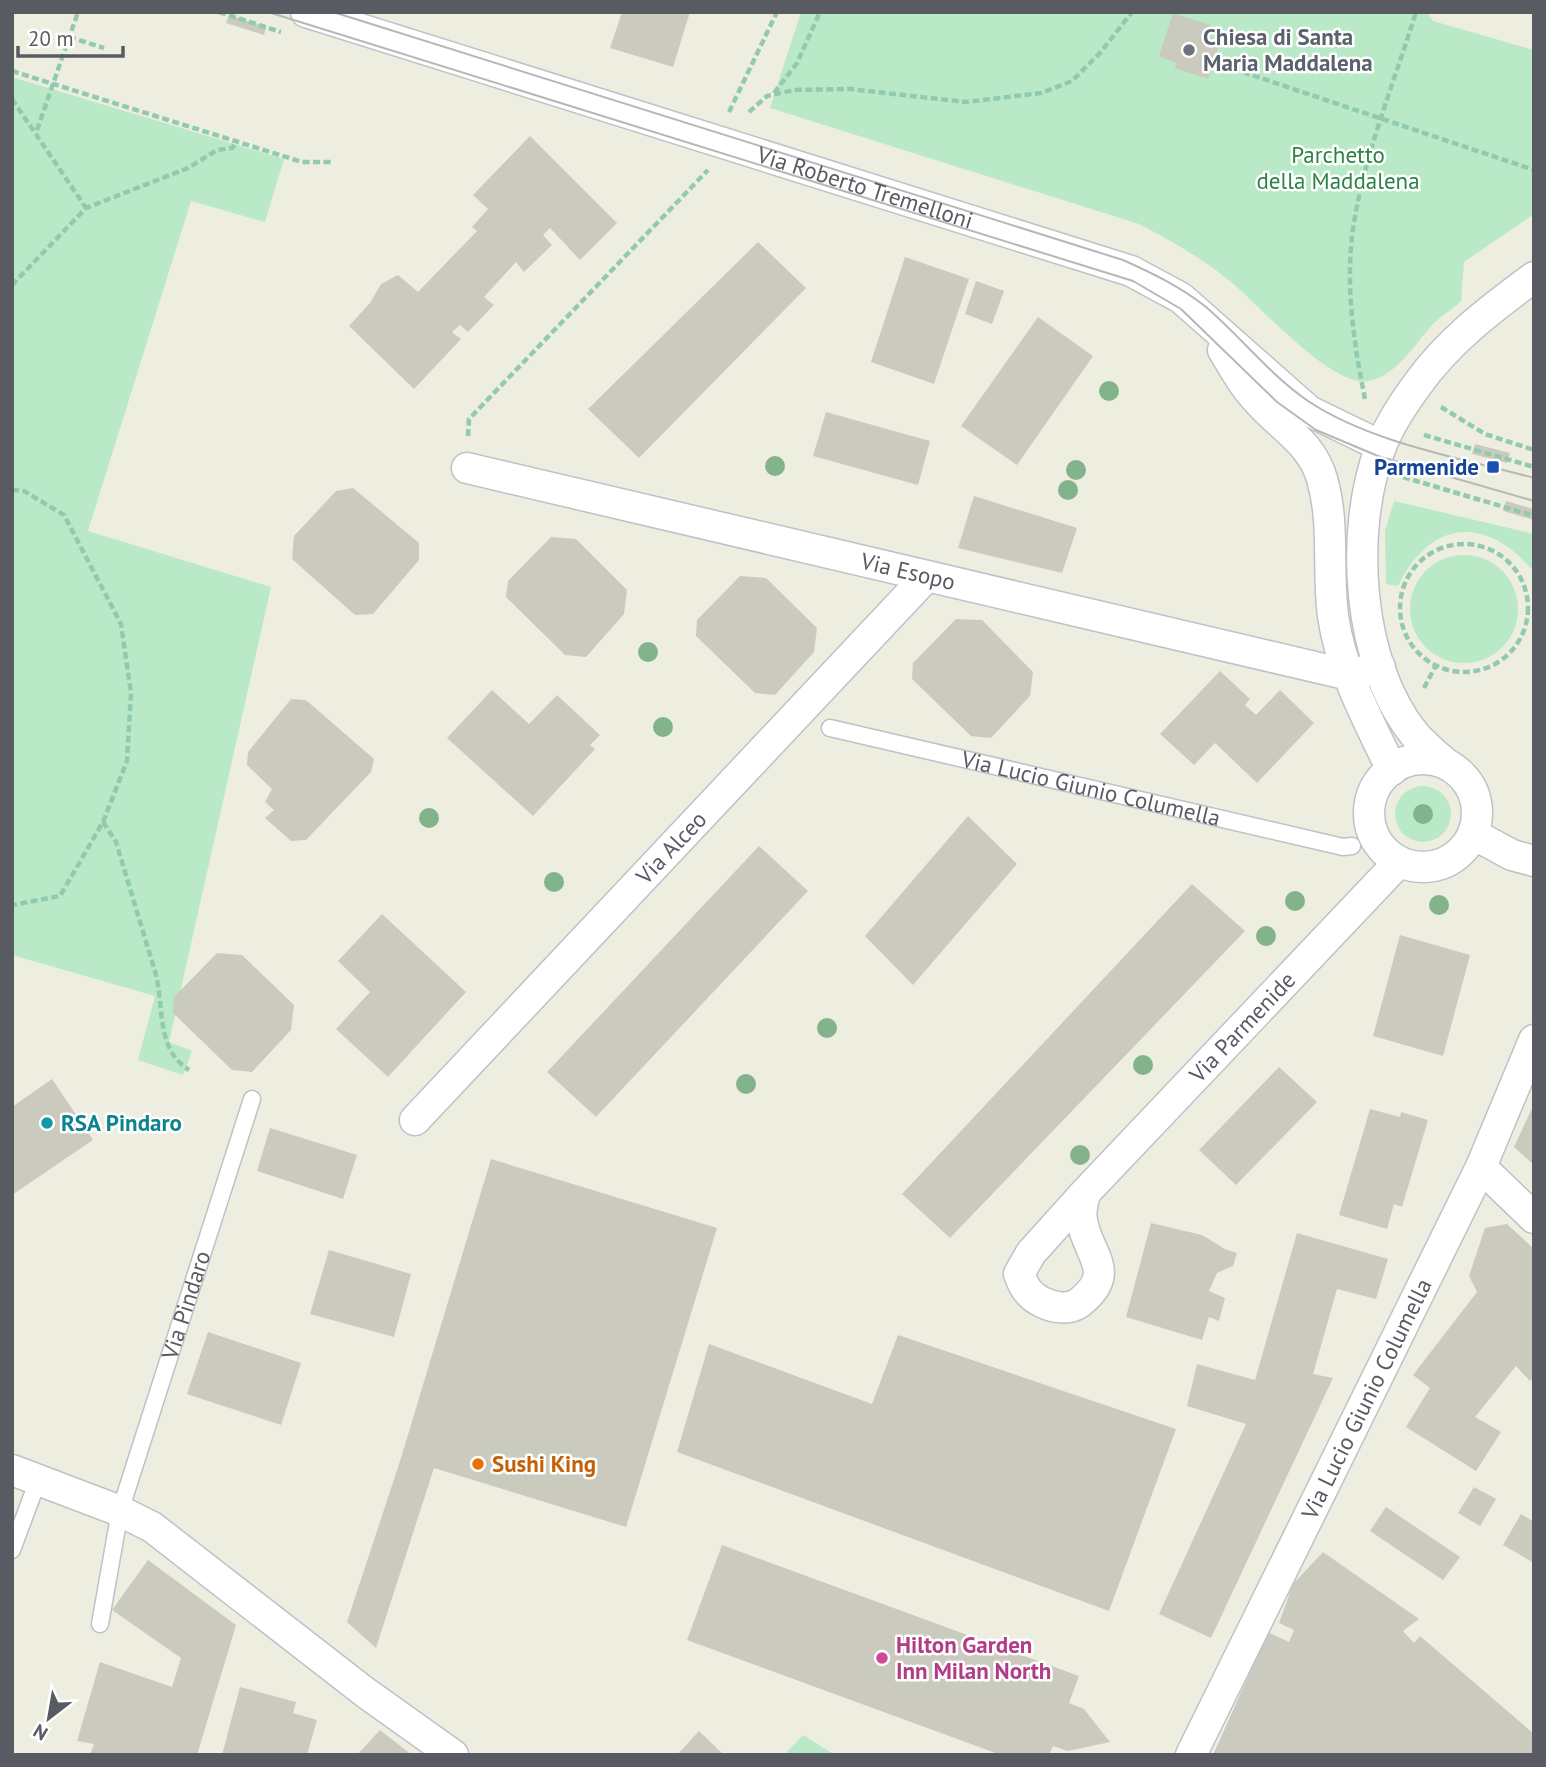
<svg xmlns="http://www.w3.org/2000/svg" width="1546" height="1767" viewBox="0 0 1546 1767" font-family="'PT Sans',sans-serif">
<rect width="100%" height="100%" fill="#edeee0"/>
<!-- green -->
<g fill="#b9e9c6">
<path d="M801 12H1427L1433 21 1534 50V214L1464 262 1461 301C1452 310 1441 316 1432 325 1415 344 1396 376 1369 381 1333 389 1259 305 1230 281 1201 258 1172 241 1139 224L770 108Z"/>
<polygon points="12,77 284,159 265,222 191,201 88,531 271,587 169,1042 192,1051 183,1075 138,1060 155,996 12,955"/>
<path d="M1394 501 1534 534V572C1487 515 1431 518 1398 586L1386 584 1385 531Z"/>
<circle cx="1464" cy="609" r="54"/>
<circle cx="1423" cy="814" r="28"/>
<polygon points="803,1735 835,1755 790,1755 787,1752"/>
</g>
<!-- building -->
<g fill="#cbcabf">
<polygon points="622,12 690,12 673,67 610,48"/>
<polygon points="1173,13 1213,26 1209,40 1220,43 1208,79 1175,68 1176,63 1159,56"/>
<polygon points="229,15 266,27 264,35 226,23"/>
<polygon points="530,136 617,223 580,260 550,228 543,235 552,245 524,272 516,262 484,297 494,305 468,332 460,325 452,332 461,339 414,389 349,326 370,303 381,284 398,275 418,292 477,231 472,227 488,209 473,195"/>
<polygon points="758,242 806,288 639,458 588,409"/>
<polygon points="905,257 969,279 934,384 871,362"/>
<polygon points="976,281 1004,291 992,324 965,314"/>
<polygon points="1038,317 1093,356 1017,465 961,426"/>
<polygon points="826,412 930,441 918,485 813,456"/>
<polygon points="1475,444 1510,453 1507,463 1472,454"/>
<polygon points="353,488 419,543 419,560 373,614 355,615 292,559 294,536 336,491"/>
<polygon points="974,496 1077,528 1062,573 958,548"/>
<polygon points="1506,501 1534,509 1534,520 1503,511"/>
<polygon points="551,537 576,539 627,590 624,614 586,657 565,655 506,597 508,581"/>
<polygon points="740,576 766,578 817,628 814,652 775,695 755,693 696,636 697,620"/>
<polygon points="956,619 982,620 1033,672 1030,696 991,738 971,736 912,679 913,663"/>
<polygon points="1220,671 1250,699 1245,705 1256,715 1280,690 1314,723 1257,783 1215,743 1194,765 1160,734"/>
<polygon points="492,690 529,724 557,695 600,735 590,745 595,749 533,816 447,738"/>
<polygon points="291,699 306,700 374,759 371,772 306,840 291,841 265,818 274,810 265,802 272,789 247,765 248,752"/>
<polygon points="968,816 1017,864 913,985 865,936"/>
<polygon points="759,846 808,891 596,1117 547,1072"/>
<polygon points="1192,884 1245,931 950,1238 902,1194"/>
<polygon points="382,914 466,992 388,1077 336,1029 370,992 338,961"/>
<polygon points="1400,935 1470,955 1443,1056 1373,1036"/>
<polygon points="217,953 242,955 294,1005 291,1030 252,1072 232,1070 173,1013 174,997"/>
<polygon points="1279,1067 1317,1102 1236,1185 1199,1150"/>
<polygon points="52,1079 93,1140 12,1195 12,1107"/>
<polygon points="1534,1104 1534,1165 1514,1147"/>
<polygon points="1370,1109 1400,1117 1401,1112 1428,1120 1402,1207 1394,1204 1387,1229 1339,1215"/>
<polygon points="270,1128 357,1155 343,1199 257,1171"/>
<polygon points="491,1159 717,1228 626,1527 434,1468 376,1648 347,1622 401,1458"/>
<polygon points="1151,1223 1202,1235 1225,1249 1237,1253 1233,1266 1217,1273 1209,1291 1225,1298 1219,1321 1209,1317 1202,1340 1126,1317"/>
<polygon points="1507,1224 1534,1249 1534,1376 1530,1381 1516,1366 1475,1417 1501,1432 1476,1471 1406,1427 1430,1388 1413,1375 1477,1292 1469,1276 1485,1228"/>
<polygon points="1297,1233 1388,1259 1376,1299 1337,1289 1313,1374 1333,1378 1211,1638 1159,1614 1246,1424 1187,1406 1197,1364 1255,1380"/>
<polygon points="329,1250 411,1274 394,1337 310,1314"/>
<polygon points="208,1332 301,1363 281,1425 187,1394"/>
<polygon points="898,1335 1176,1429 1109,1611 677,1452 709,1344 872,1404"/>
<polygon points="1474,1487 1496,1499 1480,1526 1458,1513"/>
<polygon points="1386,1507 1460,1557 1443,1580 1370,1531"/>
<polygon points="1521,1514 1534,1522 1534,1563 1503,1545"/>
<polygon points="722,1545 1079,1676 1069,1703 1084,1709 1110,1742 1068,1751 1053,1746 1049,1755 1001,1755 687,1640"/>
<polygon points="1323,1552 1419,1619 1403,1631 1414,1643 1420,1636 1534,1734 1534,1755 1213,1755 1268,1632 1289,1642 1294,1630 1279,1623 1293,1584"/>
<polygon points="148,1560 236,1625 197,1755 90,1755 94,1744 77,1741 100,1662 172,1687 181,1658 112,1610"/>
<polygon points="240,1687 296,1702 293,1713 317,1720 307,1755 222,1755"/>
<polygon points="380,1730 412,1755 357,1755"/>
<polygon points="699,1731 724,1755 677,1755"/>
</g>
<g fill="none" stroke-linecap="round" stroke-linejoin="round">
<!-- service casing -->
<g stroke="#bfc1c9" stroke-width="19">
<g id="service">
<path id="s1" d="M830 728 1343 847 1352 846"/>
<polyline points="12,1550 38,1480"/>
<path id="s2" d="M100 1624 120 1511 252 1099"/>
</g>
</g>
<!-- minor casing -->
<g stroke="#bfc1c9" stroke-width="33">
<g id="minor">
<path id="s3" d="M306 12 1131 271 1181 298 1309 411 1381 446"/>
<path d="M1223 350C1234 368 1244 387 1259 402 1282 428 1312 443 1322 479 1335 523 1327 571 1333 616 1341 671 1368 720 1392 770"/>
<path id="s4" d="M467 468 1349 675 1380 667"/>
<circle cx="1423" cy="813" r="54"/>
<path d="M1446 764C1436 755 1424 745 1415 735 1357 664 1349 532 1380 449 1388 427 1403 404 1417 385 1448 341 1492 308 1534 277"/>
<polyline points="1473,834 1512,855 1534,861"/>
<path id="s5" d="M415 1120 927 576"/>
<polyline points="1481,1167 1534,1218"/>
<path id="s6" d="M1085 1193C1083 1202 1080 1212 1082 1220 1087 1255 1119 1272 1079 1303 1069 1310 1053 1308 1042 1302 1029 1296 1024 1287 1019 1274L1031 1253 1085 1193 1399 862"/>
<polyline points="12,1470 120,1511 152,1527 366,1693 453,1755"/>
<path id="s7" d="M1191 1755 1481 1167 1534 1040"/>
</g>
</g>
<!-- path -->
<g stroke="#92cab0" stroke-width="4.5" stroke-dasharray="7 3.5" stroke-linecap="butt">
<polyline points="219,12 281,32"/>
<polyline points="69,37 104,48"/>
<polyline points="1213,62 1534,170"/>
<polyline points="12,71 302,162 331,162"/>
<polyline points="774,93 797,63 820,12"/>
<polyline points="12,99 86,208"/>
<polyline points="729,112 777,12"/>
<polyline points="749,112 767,96 794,90 850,89 966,102 1041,93 1072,81 1100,53 1132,12"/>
<polyline points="37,130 78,12"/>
<polyline points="12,285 86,208 188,168 217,150 232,148 237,142"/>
<path d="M1365 399C1354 345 1345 285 1353 229 1364 155 1394 83 1416 12"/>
<polyline points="1441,407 1485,434 1534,450"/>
<polyline points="1424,435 1534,467"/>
<polyline points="468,436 469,419 708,170"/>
<polyline points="1403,477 1534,516"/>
<polyline points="12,490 24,491 64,515 121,624 131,693 127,761 103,822 60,896 12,905"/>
<circle cx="1464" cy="608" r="64"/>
<polyline points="1424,688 1436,665"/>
<path d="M103 822 116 842 156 975C164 1008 156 1049 189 1070"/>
</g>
<!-- service -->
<use href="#service" stroke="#fff" stroke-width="16"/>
<!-- minor -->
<use href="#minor" stroke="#fff" stroke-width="30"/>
<!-- tram -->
<g stroke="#b6b7b7" stroke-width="2">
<polyline points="268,12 1133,281 1181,309 1277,402 1316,430 1378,456 1534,501"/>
<path d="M333 12 1123 260C1152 273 1181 287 1206 307 1241 337 1269 374 1308 401 1371 443 1461 458 1534 478"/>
</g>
</g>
<!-- trees -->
<g fill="#82b38b">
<circle cx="1109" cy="391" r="10"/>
<circle cx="775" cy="466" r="10"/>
<circle cx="1076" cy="470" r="10"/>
<circle cx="1068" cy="490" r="10"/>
<circle cx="648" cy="652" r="10"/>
<circle cx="663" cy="727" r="10"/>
<circle cx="1423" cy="814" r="10"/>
<circle cx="429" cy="818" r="10"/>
<circle cx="554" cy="882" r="10"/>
<circle cx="1295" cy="901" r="10"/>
<circle cx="1439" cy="905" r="10"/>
<circle cx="1266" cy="936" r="10"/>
<circle cx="827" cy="1028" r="10"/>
<circle cx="1143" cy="1065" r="10"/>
<circle cx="746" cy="1084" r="10"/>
<circle cx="1080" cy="1155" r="10"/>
</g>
<!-- markers -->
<circle fill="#6b7280" stroke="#fff" stroke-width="2.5" cx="1189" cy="50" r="7"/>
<rect fill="#1a4fb4" stroke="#fff" stroke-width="2.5" x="1486" y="460" width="14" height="14" rx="3.5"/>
<circle fill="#0f9aa8" stroke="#fff" stroke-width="2.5" cx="47" cy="1123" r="7"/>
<circle fill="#e8710a" stroke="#fff" stroke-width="2.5" cx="478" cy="1464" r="7"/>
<circle fill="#d1479c" stroke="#fff" stroke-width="2.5" cx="882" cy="1658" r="7"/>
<g text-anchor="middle" stroke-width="5" stroke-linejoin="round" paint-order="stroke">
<!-- worship labels -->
<g font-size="23" font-weight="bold" fill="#5b616d" stroke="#fff" text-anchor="start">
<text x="1203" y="45">Chiesa di Santa<tspan x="1203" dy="26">Maria Maddalena</tspan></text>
</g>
<!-- park labels -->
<g font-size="23" fill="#2a8245" stroke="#fff">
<text x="1338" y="163">Parchetto<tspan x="1338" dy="26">della Maddalena</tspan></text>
</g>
<!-- street labels -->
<g font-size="23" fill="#595b63" stroke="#fff">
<text dy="8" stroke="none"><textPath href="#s3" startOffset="586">Via Roberto Tremelloni</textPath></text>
<text dy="8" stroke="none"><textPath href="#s4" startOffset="453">Via Esopo</textPath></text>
<text dy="8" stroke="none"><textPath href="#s1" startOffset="268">Via Lucio Giunio Columella</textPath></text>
<text dy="8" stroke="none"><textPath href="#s5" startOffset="374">Via Alceo</textPath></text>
<text dy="8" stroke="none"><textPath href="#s6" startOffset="530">Via Parmenide</textPath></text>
<text dy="8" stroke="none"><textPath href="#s2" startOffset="331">Via Pindaro</textPath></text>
<text dy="8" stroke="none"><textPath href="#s7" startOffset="397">Via Lucio Giunio Columella</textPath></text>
</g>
<!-- transit labels -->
<g font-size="23" font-weight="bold" fill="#164399" stroke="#fff" text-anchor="end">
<text x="1479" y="475">Parmenide</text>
</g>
<!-- culture labels -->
<g font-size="23" font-weight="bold" fill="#0d838f" stroke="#fff" text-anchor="start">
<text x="61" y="1131">RSA Pindaro</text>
</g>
<!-- food labels -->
<g font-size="23" font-weight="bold" fill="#c56008" stroke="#fff" text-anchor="start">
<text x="492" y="1472">Sushi King</text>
</g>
<!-- hotel labels -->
<g font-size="23" font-weight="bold" fill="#b23c85" stroke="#fff" text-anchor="start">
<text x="896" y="1653">Hilton Garden<tspan x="896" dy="26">Inn Milan North</tspan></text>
</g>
</g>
<!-- border -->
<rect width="1546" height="1767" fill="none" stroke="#595b63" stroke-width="28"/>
<!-- north arrow -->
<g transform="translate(49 1718) rotate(211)" stroke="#ffffff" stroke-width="5" paint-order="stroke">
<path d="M0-5L12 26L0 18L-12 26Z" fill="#595b63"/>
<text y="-10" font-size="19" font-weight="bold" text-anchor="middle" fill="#595b63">N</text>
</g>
<!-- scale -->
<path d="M18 46v10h105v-10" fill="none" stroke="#595b63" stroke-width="3.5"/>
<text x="28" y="46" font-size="21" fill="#595b63" stroke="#ffffff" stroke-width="5" paint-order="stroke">20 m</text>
</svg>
